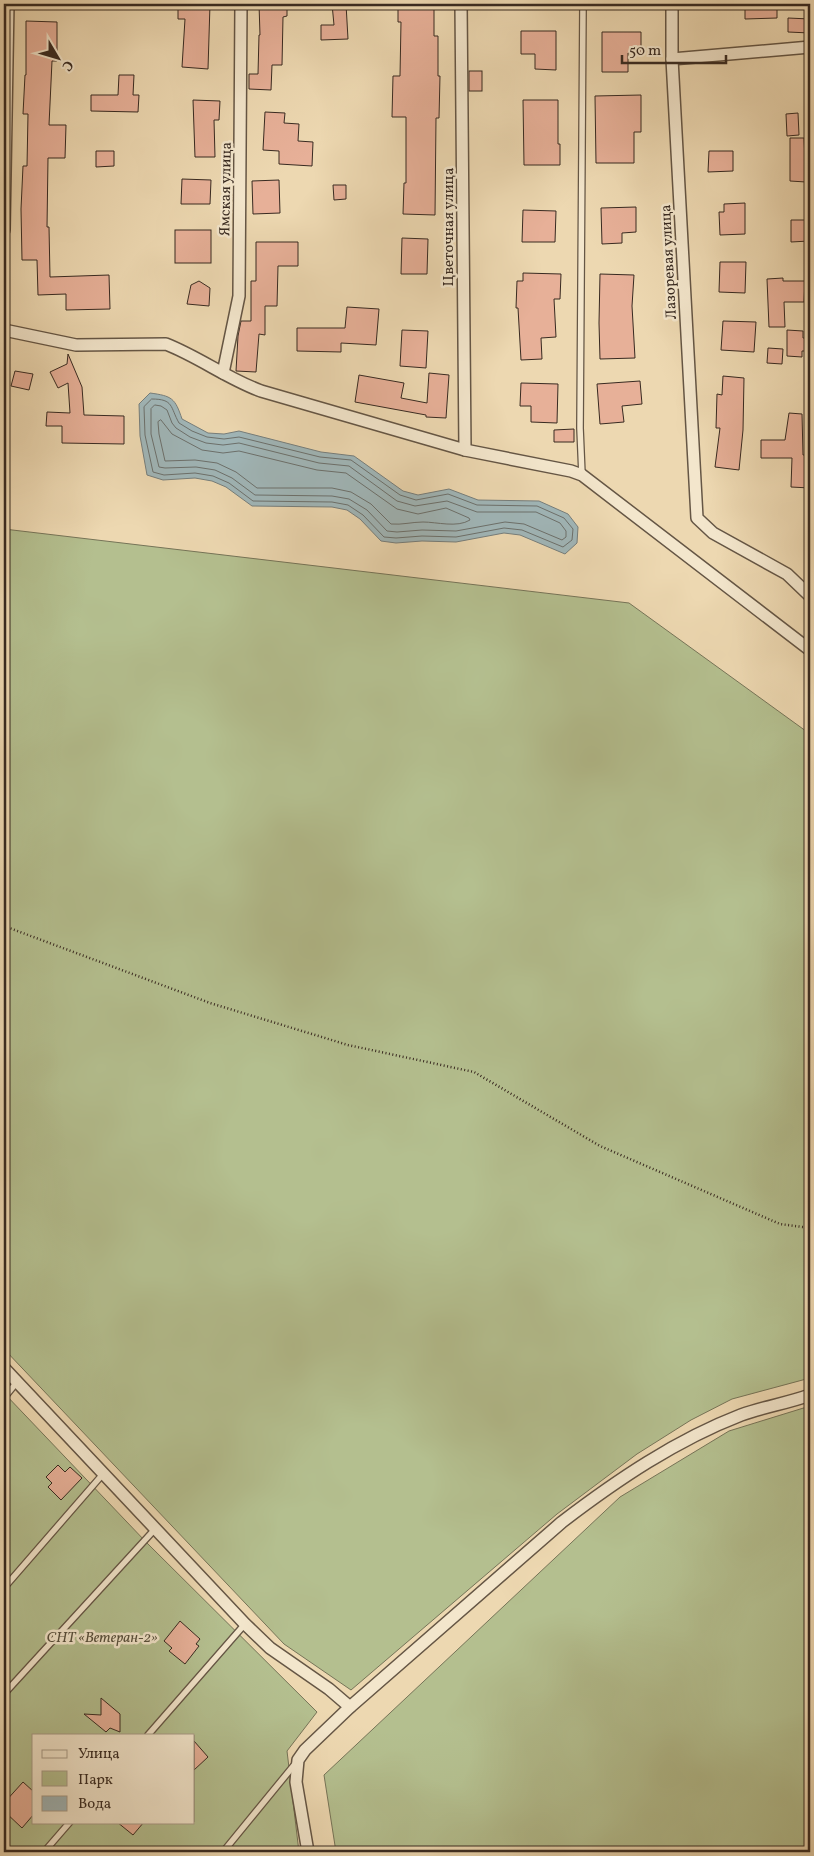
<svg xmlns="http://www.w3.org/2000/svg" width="814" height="1856" viewBox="0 0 814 1856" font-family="Vollkorn,serif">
<rect width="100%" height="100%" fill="#edd8b1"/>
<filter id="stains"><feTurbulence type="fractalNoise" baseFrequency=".004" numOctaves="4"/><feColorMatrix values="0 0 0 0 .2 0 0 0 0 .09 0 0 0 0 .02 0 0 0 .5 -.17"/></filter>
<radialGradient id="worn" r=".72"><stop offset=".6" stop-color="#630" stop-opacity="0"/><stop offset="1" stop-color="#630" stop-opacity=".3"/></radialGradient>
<!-- green -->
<g fill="#b4bf8f" stroke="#767458" fill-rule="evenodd">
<polygon points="4,529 629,603 810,734 810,1378 732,1399 691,1420 637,1454 557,1514 351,1690 284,1644 4,1349"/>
<path d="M4 1393 146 1542 317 1712 287 1751 299 1852H4ZM34 1735H194V1822H34Z"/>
<polygon points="810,1406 810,1852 336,1852 324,1775 620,1497 729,1431"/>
</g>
<!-- water -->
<path fill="#a0b6b8" stroke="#767e7c" d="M150 393C172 396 175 398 182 419L208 433 224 434 239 431 321 452 354 456 403 491 418 495 449 489 478 500 539 501 568 514 578 527 577 543 565 554 520 535 504 533 456 542 422 541 396 543 381 541 360 519 347 510 332 507 252 506 226 487 212 481 195 478 163 480 147 475 140 436 139 404Z"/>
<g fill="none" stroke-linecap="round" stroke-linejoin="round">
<!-- shore -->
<g stroke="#6c706c" stroke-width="1">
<path d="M152 399C174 399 170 407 179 423L192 431 207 437 224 439 239 437 320 457 351 460 400 495 416 500 448 494 477 505 537 506 564 518 573 529 572 540 563 547 522 530 504 528 456 537 422 536 396 538 384 537 363 515 348 505 332 502 253 501 229 483 213 476 195 473 164 475 153 472 145 435 144 407Z"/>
<polygon points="155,405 161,406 167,410 172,423 176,428 190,437 206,443 223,445 239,443 319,463 349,466 397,501 415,506 447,501 477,512 536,512 560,523 566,531 566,537 562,540 524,524 505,522 456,531 422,530 397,532 387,531 367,510 349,499 332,496 255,495 232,478 215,470 196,467 165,468 159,467 151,434 151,409"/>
<path d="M161 420 172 434 202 450 223 453 239 451 317 470 346 473 397 509 418 514 446 508 469 518 470 520C457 528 437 522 423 522 412 522 402 525 391 524L371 504 351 492 332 488H257L236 472 217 463 195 460 165 461 159 434 158 422Z"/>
</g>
</g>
<!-- building -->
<g fill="#e7b098" stroke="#382a21">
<polygon points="178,4 210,4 208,69 182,67 185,19 178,19"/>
<polygon points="259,4 287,4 287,16 283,17 282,65 272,65 271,90 249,89 249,74 258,74 259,35 260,35"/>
<polygon points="332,4 346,4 348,39 321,40 321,25 334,25"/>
<polygon points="398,4 434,4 434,36 438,36 438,76 440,76 439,118 436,118 435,215 403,214 404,183 406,183 406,117 392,117 393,76 400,76 401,22 398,22"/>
<polygon points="745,4 777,4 777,18 745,19"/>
<polygon points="788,18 810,19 810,33 788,32"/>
<polygon points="26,21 57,22 57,61 52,61 49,125 66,125 65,158 48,158 47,227 49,227 50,277 109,275 110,309 66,310 66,294 38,295 37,260 22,260 21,209 23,166 27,166 28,114 23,114 25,75 26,75"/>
<polygon points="521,31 556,31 556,70 535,69 535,54 521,54"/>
<polygon points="602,32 641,32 641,53 628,53 628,72 602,72"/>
<rect x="469" y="71" width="13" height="20"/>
<polygon points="119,75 134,75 133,95 139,95 138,112 91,111 91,95 118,95"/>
<polygon points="641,95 641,132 634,132 634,163 596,163 595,96"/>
<polygon points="193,100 220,101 219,120 214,120 215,157 195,157"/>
<polygon points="523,100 558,100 558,144 560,144 560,165 524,165"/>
<polygon points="265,112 285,113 284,123 299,124 298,141 313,142 312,166 279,164 279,151 263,150"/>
<polygon points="798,113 799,135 787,136 786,114"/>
<polygon points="790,138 804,138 805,160 806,161 806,182 790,181"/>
<polygon points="96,151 114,151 114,166 96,167"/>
<polygon points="709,151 733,151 733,171 708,172"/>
<polygon points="182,179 211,180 210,204 181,204"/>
<polygon points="279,180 280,213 253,214 252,181"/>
<polygon points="333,185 346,185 346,199 334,200"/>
<polygon points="745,203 745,234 720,235 719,212 724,212 724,204"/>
<polygon points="636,207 636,232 622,233 622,243 602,244 601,208"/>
<polygon points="523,210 556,211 555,242 522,242"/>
<polygon points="791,220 808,220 809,241 791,242"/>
<rect x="175" y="230" width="36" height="33"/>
<polygon points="402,238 428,239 427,274 401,274"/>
<polygon points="256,242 298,242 298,266 278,266 277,306 265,306 265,335 259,334 256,372 236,371 238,336 241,321 251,321 251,281 256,281"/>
<polygon points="720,262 746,262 745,293 719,292"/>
<polygon points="523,273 561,274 560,299 554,299 556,337 541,338 542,359 521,360 518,308 516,308 517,281 523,281"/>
<polygon points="600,274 634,275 632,306 635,358 600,359 599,323"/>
<polygon points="783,278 783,281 805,281 804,302 784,302 785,327 769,327 767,279"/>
<polygon points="199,281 210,288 209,306 187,304 191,285"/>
<polygon points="347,307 379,309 376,345 341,343 341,352 297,351 297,328 345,328"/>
<polygon points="723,321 756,322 754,352 721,350"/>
<polygon points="402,330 428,331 426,368 400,366"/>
<polygon points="787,330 803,331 803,338 809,338 808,351 802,351 802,357 787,356"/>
<polygon points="768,348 783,349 782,364 767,363"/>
<polygon points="68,354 82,387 84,415 124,416 124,444 62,443 62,426 46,426 47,412 70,413 68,383 58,388 50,372 67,364"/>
<polygon points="15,371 33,374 29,390 11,386"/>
<polygon points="429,373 449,375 446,418 426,417 426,415 355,402 359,375 404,383 401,398 427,403"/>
<polygon points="723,376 744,378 743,430 739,470 715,467 720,428 716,428 717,394 722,395"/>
<polygon points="640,381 642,404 622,406 624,422 600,424 597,384"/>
<polygon points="521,383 558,384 557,423 531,422 531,406 520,406"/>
<polygon points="789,413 802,414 803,455 810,455 810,488 791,487 792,458 761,458 761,440 785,440"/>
<polygon points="574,429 574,442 554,442 554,430"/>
<polygon points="58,1465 65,1472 70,1467 82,1478 61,1500 48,1487 52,1483 46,1477"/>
<polygon points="180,1621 200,1639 196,1644 199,1646 185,1664 169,1651 172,1648 164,1641"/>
<polygon points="101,1698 120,1714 120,1732 110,1728 106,1732 84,1714 101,1715"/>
<polygon points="194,1741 208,1757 194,1770"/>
<polygon points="23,1782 34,1792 34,1814 22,1828 4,1811 4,1803"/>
<polygon points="117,1822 144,1822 133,1835"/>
</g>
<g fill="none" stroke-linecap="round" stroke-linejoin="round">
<!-- service casing -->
<g stroke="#655645" stroke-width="8">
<g id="service">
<polyline points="582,475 580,428 583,4"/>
<polyline points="4,1398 17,1382"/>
<polyline points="4,1588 103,1474"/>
<polyline points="4,1694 156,1528"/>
<polyline points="148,1735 245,1624"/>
<polyline points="44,1852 70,1822"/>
<polyline points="223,1852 295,1764"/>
</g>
</g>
<!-- minor casing -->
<g stroke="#655645" stroke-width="14">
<g id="minor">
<polyline points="461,4 465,450"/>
<polyline points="672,4 672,59 697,518 713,533 787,574 810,596"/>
<polyline points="672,59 810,47"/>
<polyline points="4,230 8,4"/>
<path d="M4 330 76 345 166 344C199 357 228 379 261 391L465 450 571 471 582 475 810 650"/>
<polyline points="223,373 239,296 241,4"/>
<polyline points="4,1368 245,1624 270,1648 329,1689 350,1707"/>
<path d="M308 1852 296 1782 298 1760 305 1750 350 1707 562 1522C617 1480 676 1440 741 1415 763 1407 788 1403 810 1395"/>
</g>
</g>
<!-- path -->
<polyline stroke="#382a21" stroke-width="2.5" stroke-dasharray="1 2.5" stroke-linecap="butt" points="4,926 210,1003 348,1045 474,1072 600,1146 780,1224 810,1228"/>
<!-- service -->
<use href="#service" stroke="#f3e6cc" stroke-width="5.5"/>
<!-- minor -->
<use href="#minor" stroke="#f3e6cc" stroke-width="11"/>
</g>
<g text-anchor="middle" stroke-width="5" stroke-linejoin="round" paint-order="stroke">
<!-- street labels -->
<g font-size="15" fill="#382a21" stroke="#f3e6cc">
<text transform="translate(225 189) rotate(-89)" y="5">Ямская улица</text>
<text transform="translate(448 227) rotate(-90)" y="5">Цветочная улица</text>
<text transform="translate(668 262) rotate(-93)" y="5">Лазоревая улица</text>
</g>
<!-- park labels -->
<g font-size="15" font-style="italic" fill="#574f3c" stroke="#f3e6cc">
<text x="102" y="1642">СНТ «Ветеран-2»</text>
</g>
</g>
<!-- margin -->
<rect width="814" height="1856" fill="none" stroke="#edd8b1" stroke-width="20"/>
<rect x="5" y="5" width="804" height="1846" fill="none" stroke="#382a21" stroke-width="2.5"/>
<rect x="10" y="10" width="794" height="1836" fill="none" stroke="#382a21"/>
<!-- legend -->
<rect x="32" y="1734" width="162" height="90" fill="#f3e6cc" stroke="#a89b88"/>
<rect x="42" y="1750" width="25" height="8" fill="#f3e6cc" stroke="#a89b88"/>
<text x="78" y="1758" font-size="15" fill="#382a21">Улица</text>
<rect x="42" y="1771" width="25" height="15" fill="#b4bf8f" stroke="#a89b88"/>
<text x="78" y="1784" font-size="15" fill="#382a21">Парк</text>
<rect x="42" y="1796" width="25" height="15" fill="#a0b6b8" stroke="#a89b88"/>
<text x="78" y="1808" font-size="15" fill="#382a21">Вода</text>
<!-- north arrow -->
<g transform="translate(58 58) rotate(128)" stroke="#f3e6cc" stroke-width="4" paint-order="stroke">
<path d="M0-4L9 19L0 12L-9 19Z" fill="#382a21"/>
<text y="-8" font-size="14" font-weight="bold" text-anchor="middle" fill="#382a21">С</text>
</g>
<!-- scale -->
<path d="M622 55v8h104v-8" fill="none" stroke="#382a21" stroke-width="2.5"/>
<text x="629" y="55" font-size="15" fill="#382a21" stroke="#f3e6cc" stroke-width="4" paint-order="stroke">50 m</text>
<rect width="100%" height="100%" filter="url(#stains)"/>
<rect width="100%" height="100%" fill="url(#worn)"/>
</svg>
